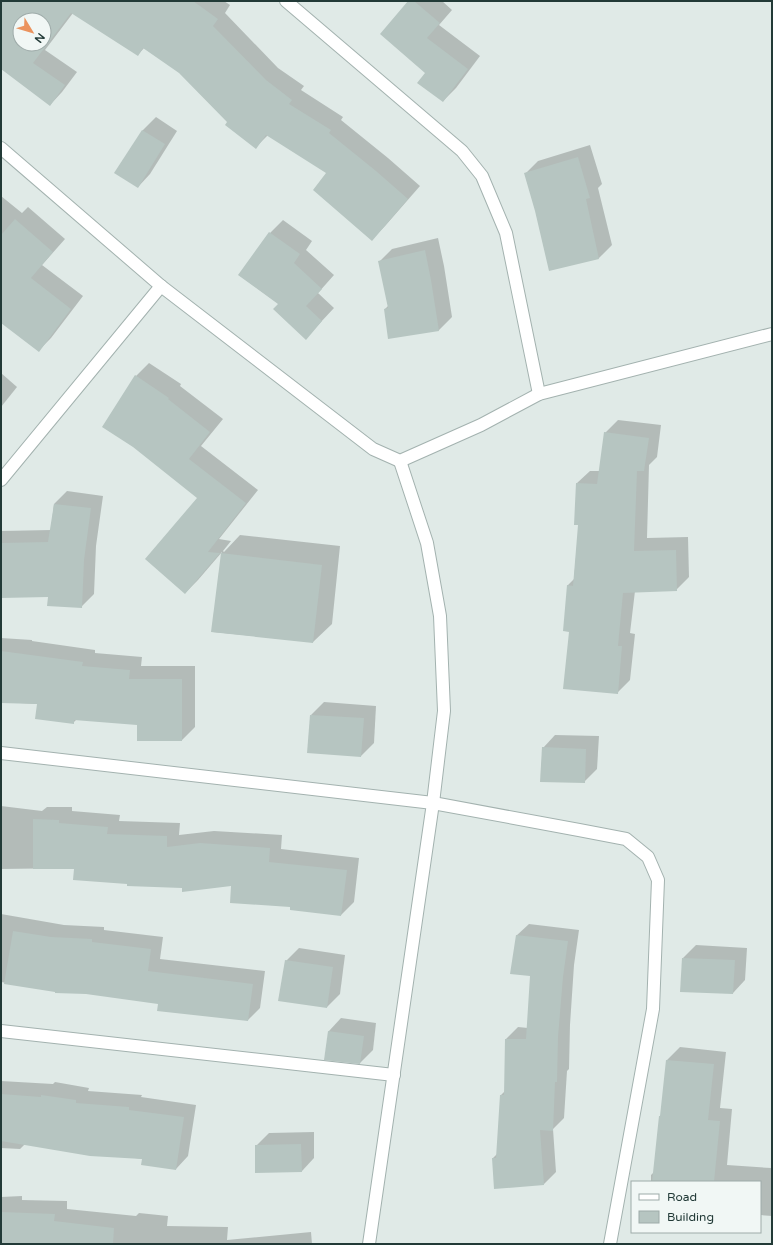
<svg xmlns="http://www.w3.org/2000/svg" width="773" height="1245" viewBox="0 0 773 1245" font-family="'Varela Round',sans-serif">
<rect width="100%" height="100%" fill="#e0eae7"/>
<!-- shadow -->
<g fill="#0003" fill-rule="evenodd">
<path d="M1 1H224L230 5 225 13 278 68 304 86 301 90 343 117 341 120 388 158 420 186 385 226 372 239 328 173 268 135 256 147 228 122 179 72 144 48 138 55 73 13 45 50 77 72 62 92 50 105 1 68ZM20 20H44V44H20Z"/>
<polygon points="410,1 442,1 452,10 439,25 480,56 456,88 443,101 426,72"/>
<polygon points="156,117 177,131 150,174 138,187 116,173 143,130"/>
<polygon points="590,145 602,184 598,188 612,245 599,258 550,270 536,211 525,174 538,161"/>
<polygon points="1,196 22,213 28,207 65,239 42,265 83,296 51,338 39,350 1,322"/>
<polygon points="283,220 312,241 306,250 334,275 318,293 334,308 306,338 279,304 239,275 270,233"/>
<polygon points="438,238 444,266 452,317 439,330 389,337 385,309 389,305 379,262 392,249"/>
<polygon points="149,363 181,384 180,386 223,419 201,446 258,490 219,539 231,541 223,551 224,552 240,535 340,546 332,624 313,642 213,632 222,552 198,580 185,593 199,498 136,376"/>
<polygon points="1,373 17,387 1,407"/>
<polygon points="618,420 661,425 657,457 649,465 647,538 688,537 689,577 676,590 635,591 630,633 635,634 630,680 617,693 570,631 567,586 574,579 579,524 577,483 590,471 600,471 605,433"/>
<polygon points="67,491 103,496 96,546 94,594 81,607 49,596 1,597 1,531 51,530 54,504"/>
<polygon points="1,638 32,640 32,641 95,650 95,653 142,657 141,666 195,666 195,727 182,740 138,724 77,719 73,723 39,704 1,702"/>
<polygon points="324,702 376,706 374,743 361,756 311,715"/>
<polygon points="555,735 599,736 597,769 584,782 543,748"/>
<polygon points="1,806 42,811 47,807 72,807 72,811 120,815 119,821 180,823 179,835 214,831 282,835 281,849 359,858 354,902 341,915 291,906 232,884 182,887 128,883 75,868 1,869"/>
<polygon points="1,914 64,925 104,927 104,930 163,937 160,959 265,971 260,1008 248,1020 159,1003 86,993 56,991 1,982"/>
<polygon points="529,924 579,930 574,965 570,1025 569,1069 567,1071 564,1118 553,1129 556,1172 544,1184 493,1158 497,1154 501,1095 505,1091 506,1039 518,1027 528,1028 531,975 516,936"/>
<polygon points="696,945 747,948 745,980 733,993 683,958"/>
<polygon points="299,948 345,955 340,994 327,1007 286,961"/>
<polygon points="341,1018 376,1023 373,1050 360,1063 325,1059 329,1031"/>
<polygon points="680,1047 726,1052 720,1108 732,1109 727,1165 771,1168 772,1162 772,1216 760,1215 760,1182 651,1182 651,1175 654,1172 660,1116 661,1115 667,1060"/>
<polygon points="1,1081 53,1084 55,1082 89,1088 88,1091 142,1095 141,1097 196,1105 188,1156 176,1169 143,1159 25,1144 20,1149 1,1148"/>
<polygon points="314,1132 314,1158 302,1171 256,1146 269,1133"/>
<polygon points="22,1196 22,1200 67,1201 67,1209 136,1216 139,1213 168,1216 167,1226 228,1227 227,1240 311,1232 312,1244 1,1244 1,1197"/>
</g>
<!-- building -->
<g fill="#b6c5c1" fill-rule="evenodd">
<path d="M1 1H193L218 19 213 26 266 80 292 100 289 104 331 130 329 133 376 171 408 199 372 241 313 190 326 173 266 135 256 149 225 125 227 122 179 73 143 48 138 56 71 13 33 63 65 85 50 106 1 69ZM20 20H44V44H20Z"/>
<polygon points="408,1 414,1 440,23 427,38 468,69 443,102 417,83 425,73 380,34"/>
<polygon points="142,130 165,144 138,188 114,173"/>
<polygon points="578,157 590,198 586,199 599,259 549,271 535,211 524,173"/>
<polygon points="15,219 53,252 31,278 71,309 39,352 1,323 1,235"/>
<polygon points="269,232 300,254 294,263 322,289 306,306 322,321 306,340 273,309 278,304 238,275"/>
<polygon points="425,250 431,280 439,331 388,339 384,309 388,308 378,261"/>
<polygon points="135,375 169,398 168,399 210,432 189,459 246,503 208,552 220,553 185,594 145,559 197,498 133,447 102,427"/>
<polygon points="604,432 649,438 644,471 637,471 634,551 676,550 677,591 623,593 618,646 622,646 618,694 563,689 569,632 563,631 567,585 573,586 578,525 574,525 576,483 597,484"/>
<polygon points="54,504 91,508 84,560 82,608 47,606 48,597 1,598 1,543 48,542"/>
<polygon points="221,553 322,565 313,643 211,632"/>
<polygon points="1,651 83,662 82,666 130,670 129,679 182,679 182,741 137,741 137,725 74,720 74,724 35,719 37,704 1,703"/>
<polygon points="310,715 364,718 361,757 307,753"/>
<polygon points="542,747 586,749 585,783 540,782"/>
<polygon points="33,819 59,820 59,823 108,827 107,834 167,836 167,847 200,843 270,848 269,862 347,870 341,916 290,910 290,907 230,903 231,886 182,892 182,888 127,886 127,884 73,880 74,869 33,869"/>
<polygon points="13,931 51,937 92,939 92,942 151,949 148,971 253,984 248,1021 157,1011 158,1004 86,994 55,993 55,992 4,984"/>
<polygon points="516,935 568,941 563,977 558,1037 557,1082 555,1082 553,1131 540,1130 544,1185 494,1189 492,1158 496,1158 500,1095 504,1095 505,1039 526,1039 530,976 510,974"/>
<polygon points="682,958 735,960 733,994 680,992"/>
<polygon points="285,960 333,967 327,1008 278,1001"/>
<polygon points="328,1031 364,1036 360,1064 324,1060"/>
<polygon points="666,1060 714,1064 708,1120 720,1121 714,1182 652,1182 659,1116 660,1116"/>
<polygon points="1,1094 41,1097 41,1095 76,1100 76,1103 129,1107 129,1110 184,1117 176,1170 141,1165 142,1159 90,1156 1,1141"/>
<polygon points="301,1144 302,1172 255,1173 255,1145"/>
<polygon points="1,1212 55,1214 54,1221 114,1228 113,1244 1,1244"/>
</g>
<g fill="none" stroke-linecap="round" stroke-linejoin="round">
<!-- minor casing -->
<g stroke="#a3b2af" stroke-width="14">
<g id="minor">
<polyline points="286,1 462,151 482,176 506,233 539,394"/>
<polyline points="1,148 161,286 373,449 400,461 481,425 539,394 772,334"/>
<polyline points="1,480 161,286"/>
<polyline points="1,753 433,803 579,830 626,839 648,857 658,880 653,1009 610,1244"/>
<polyline points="1,1031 394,1075"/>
<polyline points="369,1244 433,803 444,711 440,616 427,543 400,461"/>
</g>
</g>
<!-- minor -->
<use href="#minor" stroke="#fff" stroke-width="12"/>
</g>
<!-- border -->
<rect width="773" height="1245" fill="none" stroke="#223a37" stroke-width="4"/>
<!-- legend -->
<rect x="631" y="1181" width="130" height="52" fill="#f1f7f5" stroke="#9eaba9"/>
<rect x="639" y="1194" width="20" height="6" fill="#ffffff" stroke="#9eaba9"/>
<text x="667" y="1201" font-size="12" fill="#223a37">Road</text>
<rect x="639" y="1211" width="20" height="12" fill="#b6c5c1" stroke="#9eaba9"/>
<text x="667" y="1221" font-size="12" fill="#223a37">Building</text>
<!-- north arrow -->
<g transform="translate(32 32) rotate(128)"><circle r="19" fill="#f1f7f5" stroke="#9eaba9"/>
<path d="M0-3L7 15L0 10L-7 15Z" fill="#eb935e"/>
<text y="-6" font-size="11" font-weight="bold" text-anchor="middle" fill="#223a37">N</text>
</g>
</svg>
